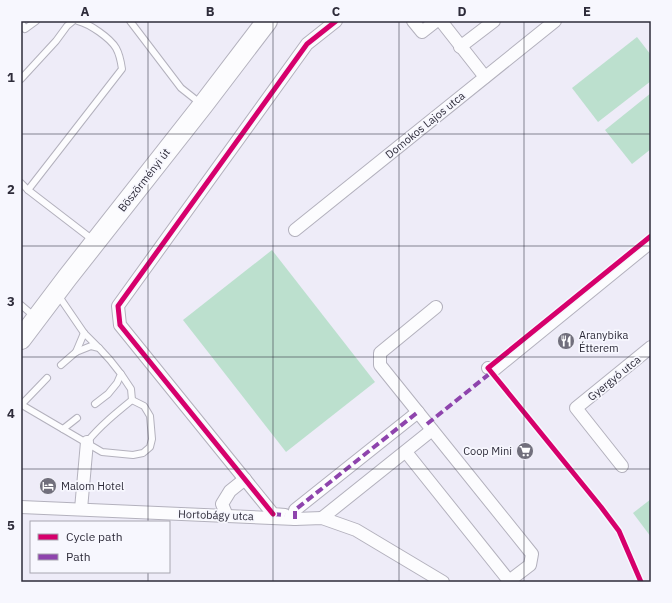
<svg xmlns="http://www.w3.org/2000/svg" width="672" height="603" viewBox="0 0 672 603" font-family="'IBM Plex Sans',sans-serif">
<rect width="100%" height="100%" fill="#eeecf8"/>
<!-- green -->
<g fill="#bce0ce">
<polygon points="637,37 651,55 651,81 598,122 572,88"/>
<polygon points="651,93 651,149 632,164 605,130"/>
<polygon points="272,250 375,382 286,452 183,320"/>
<polygon points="651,499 651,537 633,513"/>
</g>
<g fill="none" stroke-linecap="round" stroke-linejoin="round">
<!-- lane casing -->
<g stroke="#b3b1bd" stroke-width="8">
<g id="lane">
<polyline points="130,21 181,88 200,103"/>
<polyline points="21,22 25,29 36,21"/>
<polyline points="21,79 56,41 67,26 73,21"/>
<polyline points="21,183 28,190 93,240"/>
<path d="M28 190 122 69C121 62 120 55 116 48 110 38 90 24 78 21"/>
<polyline points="58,295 84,333 99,348"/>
<polyline points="21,305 35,317"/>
<polyline points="76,352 84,333"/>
<polyline points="61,365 76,352 91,346 99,348 110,360 121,374 117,383 108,394 95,404"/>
<polyline points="121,374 131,389 132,400"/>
<polyline points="21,405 47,378"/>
<polyline points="22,405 102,452 133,455 143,453 150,447 152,439 150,416 144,406 132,400"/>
<polyline points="63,429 77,418"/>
<path d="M87 442C100 426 116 413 132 400"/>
</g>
</g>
<!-- street casing -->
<g stroke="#b3b1bd" stroke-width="14">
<g id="street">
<polyline points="413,21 422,32 436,21"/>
<polyline points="441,21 485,77"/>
<polyline points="460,47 494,21"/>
<polyline points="295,230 555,21"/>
<polyline points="436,307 380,353 380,365 532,554 530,565 509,581"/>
<polyline points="488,368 495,369 651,242"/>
<polyline points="406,452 510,582"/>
<polyline points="622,466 576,408 651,347"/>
<polyline points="21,507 295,519 322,518 356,530 443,582"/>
<polyline points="81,509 87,442"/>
<polyline points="285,515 273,514 120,325 118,306 307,44 336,21"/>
<polyline points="227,516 222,504 230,491 245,479"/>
<polyline points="322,518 432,430"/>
<polyline points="295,519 295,510 418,412"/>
</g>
</g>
<!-- primary casing -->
<g stroke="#b3b1bd" stroke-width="22">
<polyline id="primary" points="21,339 67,278 203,105 267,21"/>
</g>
<!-- lane -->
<use href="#lane" stroke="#fcfcfe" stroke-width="6"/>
<!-- street -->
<use href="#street" stroke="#fcfcfe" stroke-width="12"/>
<!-- primary -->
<use href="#primary" stroke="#fcfcfe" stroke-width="20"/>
<!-- quiet -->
<g stroke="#8e44ad" stroke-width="4" stroke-dasharray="8 4" stroke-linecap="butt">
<polyline points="427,424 493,371"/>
<polyline points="273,514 285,515"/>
<polyline points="295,519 295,510 418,412"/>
</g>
<!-- cycleway casing -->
<g stroke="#f7f7fe" stroke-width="8">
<g id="cycleway">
<polyline points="273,514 120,325 118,306 307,44 336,21"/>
<polyline points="641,582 619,531 601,507 488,368 651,236"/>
</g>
</g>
<!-- cycleway -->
<use href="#cycleway" stroke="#d6006c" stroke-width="5"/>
</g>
<!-- grid -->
<path fill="none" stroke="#2e2c3a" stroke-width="1" stroke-opacity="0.55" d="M148 21V522M273 21V582M399 21V582M524 21V582M21 134H651M21 246H651M21 357H651M21 469H651M148 572V582"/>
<!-- icons -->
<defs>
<g id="restaurant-disc" transform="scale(0.9)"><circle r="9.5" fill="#716f7c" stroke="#f7f7fe"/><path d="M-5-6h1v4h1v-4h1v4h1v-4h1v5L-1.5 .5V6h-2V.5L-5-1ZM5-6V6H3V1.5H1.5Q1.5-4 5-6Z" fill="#fff"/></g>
<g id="supermarket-disc" transform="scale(0.9)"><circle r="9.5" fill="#716f7c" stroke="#f7f7fe"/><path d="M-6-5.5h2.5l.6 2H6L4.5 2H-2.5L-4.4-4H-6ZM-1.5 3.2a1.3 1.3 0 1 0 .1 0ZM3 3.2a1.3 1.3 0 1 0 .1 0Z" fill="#fff"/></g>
<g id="hotel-disc" transform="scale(0.9)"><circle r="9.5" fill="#716f7c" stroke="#f7f7fe"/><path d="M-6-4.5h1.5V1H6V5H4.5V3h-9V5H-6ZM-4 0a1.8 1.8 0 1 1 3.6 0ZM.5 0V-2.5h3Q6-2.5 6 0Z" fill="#fff"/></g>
</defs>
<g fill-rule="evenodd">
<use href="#restaurant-disc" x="566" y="341"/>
<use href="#supermarket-disc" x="525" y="451"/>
<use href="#hotel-disc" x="48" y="486"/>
</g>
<g text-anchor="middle" stroke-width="3.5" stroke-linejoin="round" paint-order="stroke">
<!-- street labels -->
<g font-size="11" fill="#2e2c3a" stroke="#f7f7fe">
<text transform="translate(425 125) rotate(-39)" y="4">Domokos Lajos utca</text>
<text transform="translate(144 180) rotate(-52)" y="4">Böszörményi út</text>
<text transform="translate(614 378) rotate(-39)" y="4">Gyergyó utca</text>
<text transform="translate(216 515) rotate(2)" y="4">Hortobágy utca</text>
</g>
<!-- poi labels -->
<g font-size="11" fill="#2e2c3a" stroke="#f7f7fe" text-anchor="start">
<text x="579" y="339">Aranybika<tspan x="579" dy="13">Étterem</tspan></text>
<text x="512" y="455" text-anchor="end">Coop Mini</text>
<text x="61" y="490">Malom Hotel</text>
</g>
</g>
<!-- border -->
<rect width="672" height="603" fill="none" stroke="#f7f7fe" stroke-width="44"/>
<!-- legend -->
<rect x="30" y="521" width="140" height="52" fill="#f7f7fe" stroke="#a7a6b0"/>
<rect x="38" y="534" width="20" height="6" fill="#d6006c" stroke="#a7a6b0"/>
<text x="66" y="541" font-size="12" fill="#2e2c3a">Cycle path</text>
<rect x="38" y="554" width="20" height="6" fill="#8e44ad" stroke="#a7a6b0"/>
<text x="66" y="561" font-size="12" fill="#2e2c3a">Path</text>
<rect x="22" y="22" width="628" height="559" fill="none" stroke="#2e2c3a" stroke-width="1.5"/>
<g font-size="13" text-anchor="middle" font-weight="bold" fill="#2e2c3a">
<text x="85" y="16">A</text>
<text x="210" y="16">B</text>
<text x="336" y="16">C</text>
<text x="462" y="16">D</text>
<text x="587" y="16">E</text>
<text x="11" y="82">1</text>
<text x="11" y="194">2</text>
<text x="11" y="306">3</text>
<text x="11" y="418">4</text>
<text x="11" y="530">5</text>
</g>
</svg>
